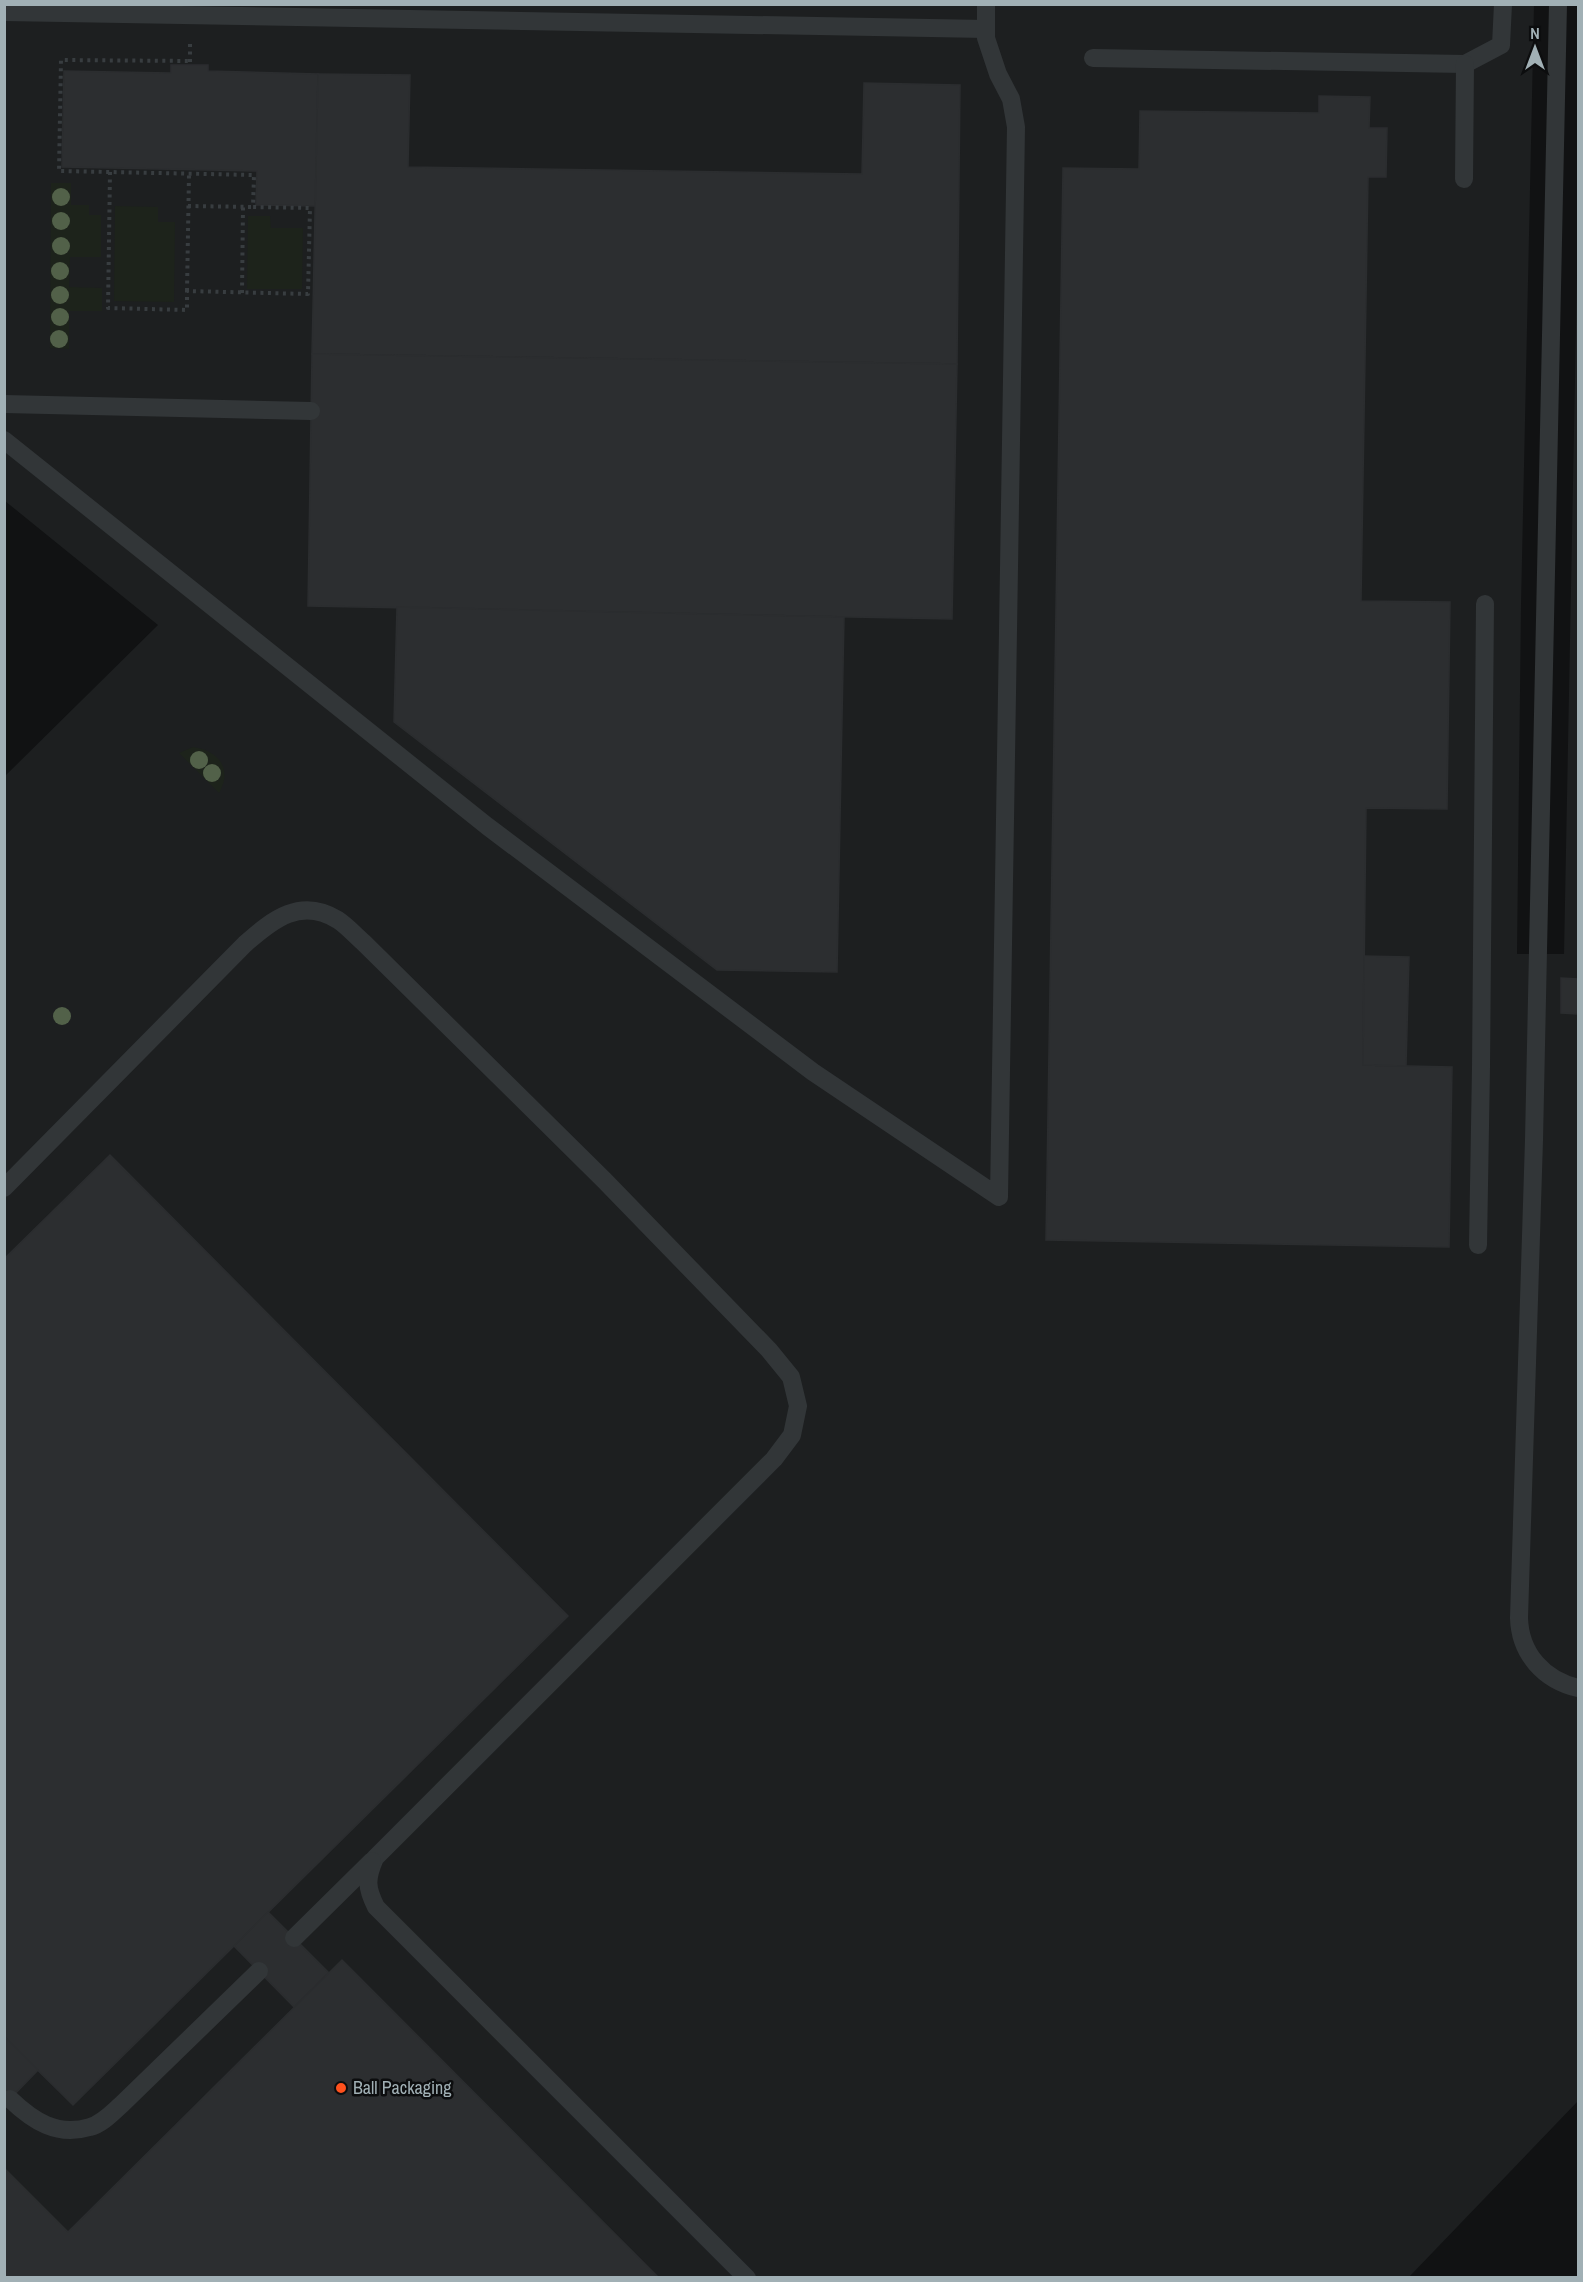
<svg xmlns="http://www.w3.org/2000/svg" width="1583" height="2282" viewBox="0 0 1583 2282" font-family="'Archivo Narrow',sans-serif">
<rect width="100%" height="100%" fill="#111213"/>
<!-- built -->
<polygon fill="#1d1f20" points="5,5 1534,5 1521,605 1517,954 1564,954 1578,222 1578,2101 1409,2277 5,2278 5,776 158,625 5,501"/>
<!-- green -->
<g fill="#1d231b">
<polygon points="51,183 71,183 71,205 89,205 89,215 101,215 101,257 70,257 69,287 102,288 102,311 69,311 69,349 50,348"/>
<polygon points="115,206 158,207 158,222 175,222 174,302 114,301"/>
<polygon points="248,216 270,216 271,228 303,228 302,289 247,289"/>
<path d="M193 747C219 751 233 769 219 793L179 753Z"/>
</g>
<!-- building -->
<g fill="#2c2e30" stroke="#2b2d2f" stroke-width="1.5">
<polygon points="171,65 208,65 208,71 318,74 316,206 256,205 257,171 62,167 64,71 171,73"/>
<polygon points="318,74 410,75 408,167 862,174 864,83 960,85 957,364 312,354"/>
<polygon points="1319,96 1370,97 1369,128 1387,128 1386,177 1368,177 1361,601 1450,602 1447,809 1366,808 1363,1065 1452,1067 1449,1247 1046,1240 1063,168 1139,169 1140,111 1319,113"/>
<polygon points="312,354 957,364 952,619 308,606"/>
<polygon points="397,607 844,617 837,972 717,970 394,722"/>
<polygon points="1364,956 1409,957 1406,1066 1363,1065"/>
<polygon points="1561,978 1578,979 1578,1014 1561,1013"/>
<polygon points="110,1155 568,1616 73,2105 4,2037 4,1259"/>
<polygon points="268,1912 329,1973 294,2007 234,1946"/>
<polygon points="342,1960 659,2278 4,2278 4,2168 68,2232"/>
<polygon points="5,2037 38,2070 4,2105"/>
</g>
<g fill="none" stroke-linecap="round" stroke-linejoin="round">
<!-- path -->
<g stroke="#383d40" stroke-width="4" stroke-dasharray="3 4.5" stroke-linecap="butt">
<polyline points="190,44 190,65"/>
<polyline points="110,172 108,308 187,310 187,291 308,294 310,208 253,207 254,175 59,171 61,60 190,61"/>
<polyline points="188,206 253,207"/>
<polyline points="187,291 189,174"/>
<polyline points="242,293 243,207"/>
</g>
<!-- lane -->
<g stroke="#323638" stroke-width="18">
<path d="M1558 4 1534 1140 1519 1618C1520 1654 1544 1680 1578 1688"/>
<polyline points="4,12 986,29"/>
<polyline points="1093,58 1465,64 1501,45 1503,4"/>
<polyline points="1464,179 1465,64"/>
<polyline points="4,404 311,411"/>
<polyline points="4,440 487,826 813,1072 999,1197 1016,127 1011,99 998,74 986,38 986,4"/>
<path d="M4 1188 245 944C273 919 301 897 338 920 347 926 355 935 363 942L604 1180 769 1350 791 1377 798 1406 792 1435 774 1459 375 1858C366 1879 366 1887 376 1907L747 2278"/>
<polyline points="1478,1245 1481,1067 1485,604"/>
<polyline points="294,1938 372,1861"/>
<path d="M10 2099C33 2121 57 2137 90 2127 102 2124 112 2113 121 2105L259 1971"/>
</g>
</g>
<!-- trees -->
<g fill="#526149">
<circle cx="61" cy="197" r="9"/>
<circle cx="61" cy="221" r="9"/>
<circle cx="61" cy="246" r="9"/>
<circle cx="60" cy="271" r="9"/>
<circle cx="60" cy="295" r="9"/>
<circle cx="60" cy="317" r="9"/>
<circle cx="59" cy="339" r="9"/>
<circle cx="199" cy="760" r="9"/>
<circle cx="212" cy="773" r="9"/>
<circle cx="62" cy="1016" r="9"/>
</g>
<!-- markers -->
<circle fill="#ff511d" stroke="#0c0d0e" stroke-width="2" cx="341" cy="2088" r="6"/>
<g text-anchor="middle" stroke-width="5" stroke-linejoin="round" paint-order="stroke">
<!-- poi labels -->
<g font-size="18" fill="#a1b0b5" stroke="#0c0d0e" text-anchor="start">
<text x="353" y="2094">Ball Packaging</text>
</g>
</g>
<!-- border -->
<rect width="1583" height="2282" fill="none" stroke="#a1b0b5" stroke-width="12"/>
<!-- north arrow -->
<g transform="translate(1535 48)" stroke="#0c0d0e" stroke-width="4.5" paint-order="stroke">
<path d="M0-4.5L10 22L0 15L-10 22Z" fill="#a1b0b5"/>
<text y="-9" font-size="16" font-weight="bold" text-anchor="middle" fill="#a1b0b5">N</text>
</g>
</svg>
